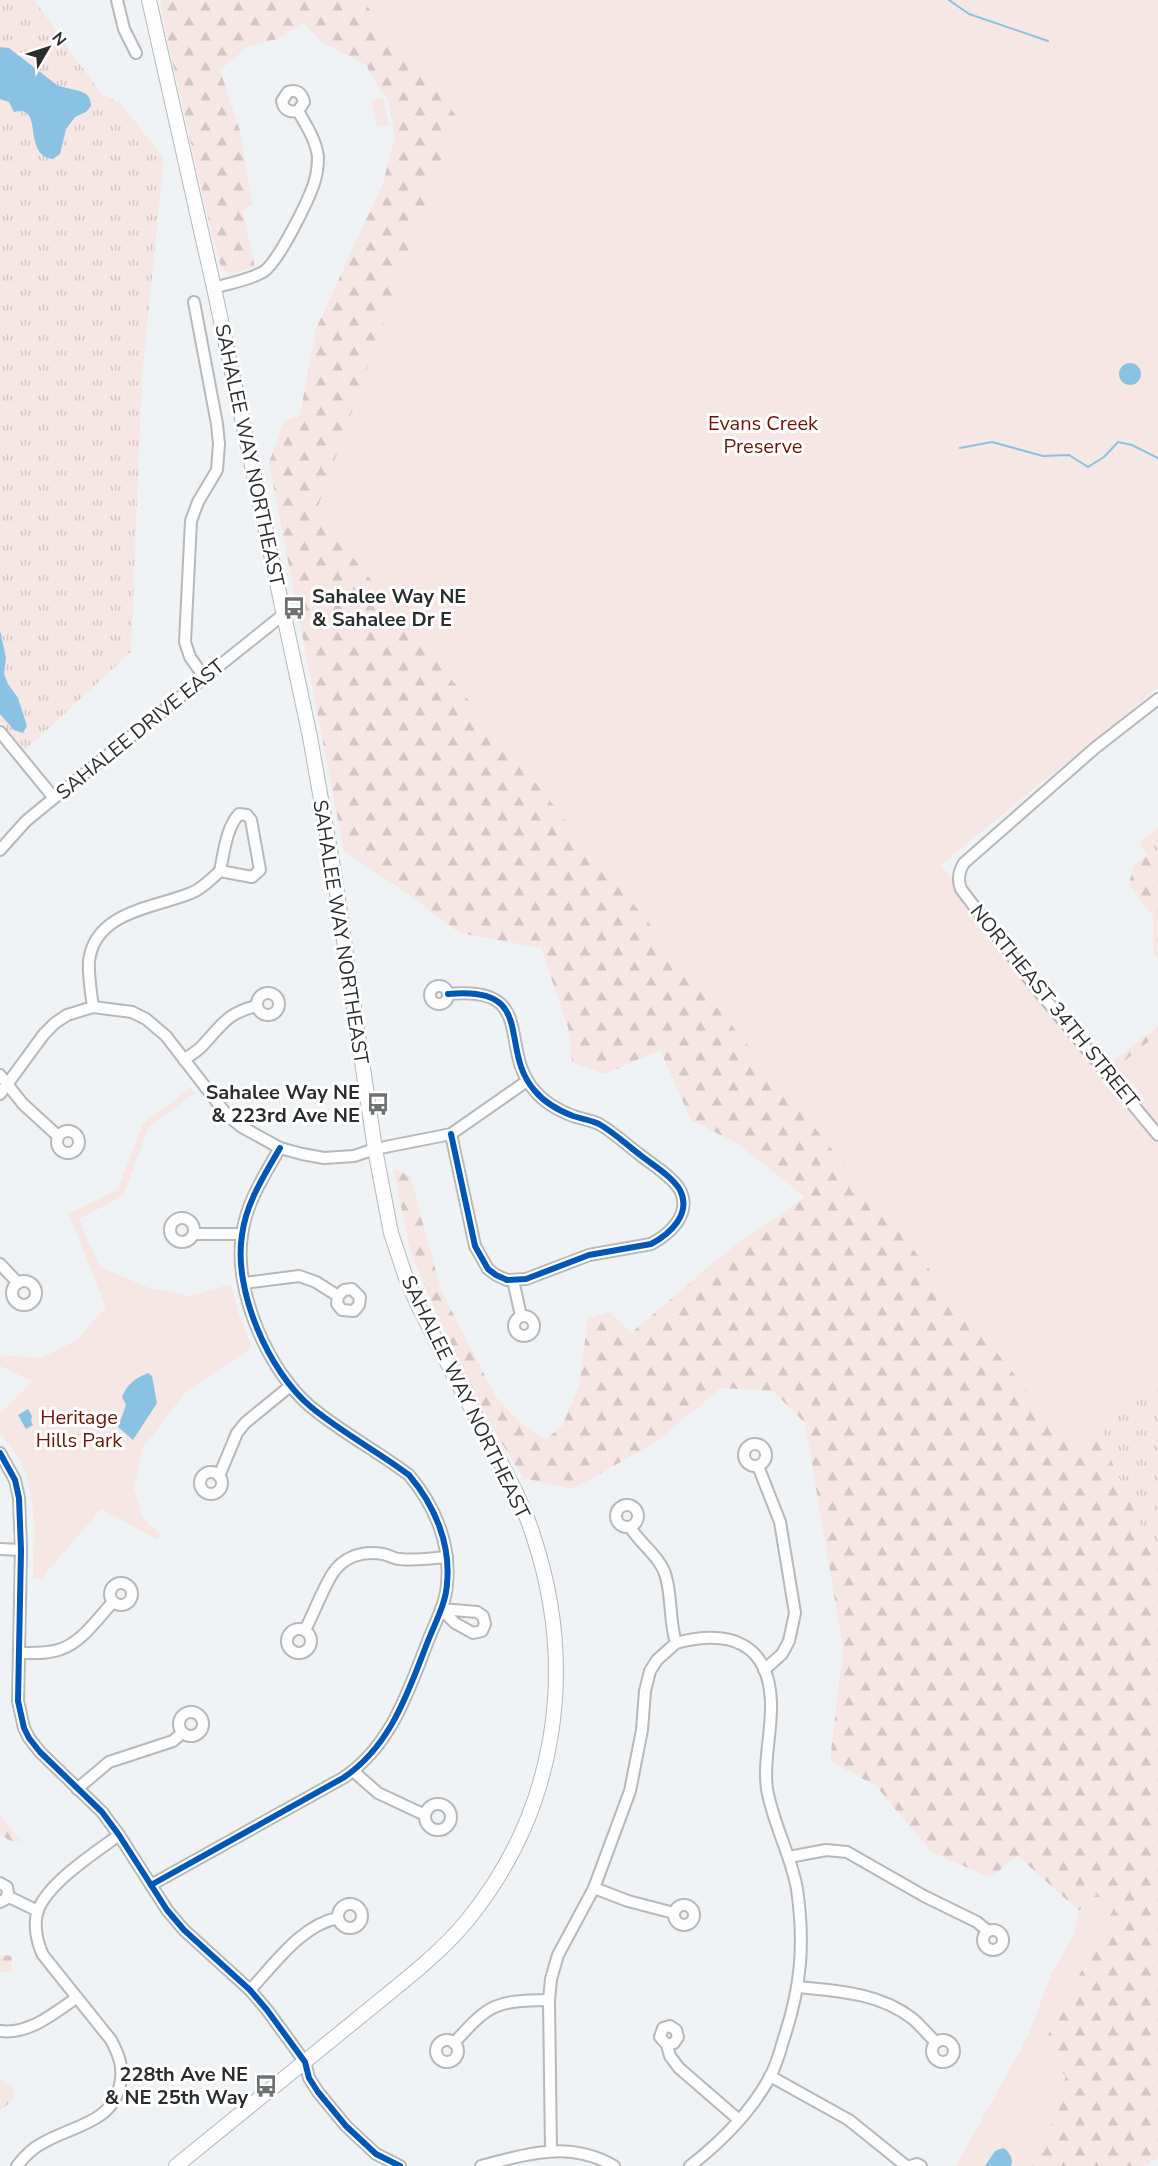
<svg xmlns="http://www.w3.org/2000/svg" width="1158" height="2166" viewBox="0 0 1158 2166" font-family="'Nunito Sans',sans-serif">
<defs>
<pattern id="grass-tufts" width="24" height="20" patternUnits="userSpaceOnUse" patternTransform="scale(1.5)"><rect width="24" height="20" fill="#f6e7e5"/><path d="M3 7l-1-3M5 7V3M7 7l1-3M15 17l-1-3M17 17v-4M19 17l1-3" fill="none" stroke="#d3c6c5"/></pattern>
<pattern id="forest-firs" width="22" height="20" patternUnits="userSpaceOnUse" patternTransform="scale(1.5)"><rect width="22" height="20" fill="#f6e7e5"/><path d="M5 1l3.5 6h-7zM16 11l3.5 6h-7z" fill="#d3c6c5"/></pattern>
</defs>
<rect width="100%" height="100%" fill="#f0f3f5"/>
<!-- grass -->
<g fill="url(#grass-tufts)">
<polygon points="0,0 36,0 36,3 102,95 120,103 164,158 142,377 131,652 25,750 0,722"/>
<polygon points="1158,828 1158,875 1139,842"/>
<polygon points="1126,1359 1158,1397 1158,1560 1154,1555 1112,1462 1093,1398"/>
</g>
<!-- forest -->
<g fill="url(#forest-firs)">
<polygon points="160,0 737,0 1069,737 1083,750 918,875 1011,1058 1064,1011 1111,1063 1158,1026 1158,1397 1126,1359 1093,1398 1112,1462 1154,1555 1158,1560 1158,2158 1145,2166 1032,2166 1050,2127 1040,2050 1115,1906 1108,1897 1094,1897 1131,1858 1079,1911 1018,1856 990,1877 932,1853 876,1786 830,1761 843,1648 805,1423 773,1391 721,1388 656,1442 573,1489 523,1478 469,1389 411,1254 393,1168 410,1176 441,1290 496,1397 520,1423 545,1440 562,1426 579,1386 588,1319 609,1312 631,1333 726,1252 805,1197 738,1144 691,1120 660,1050 605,1074 572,1062 568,1027 541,948 459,933 408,894 344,851 269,463 283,422 300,415 316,329 383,183 395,135 388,98 381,92 366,65 323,43 304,23 277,39 249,46 220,70 241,134 252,203 243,211 255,267 229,275 221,267 210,226 169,47"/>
<polygon points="1146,855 1158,875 1158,962 1153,950 1153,916 1129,885 1133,866"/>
<polygon points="0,1816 22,1841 10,1841 0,1834"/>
<polygon points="0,1955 12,1956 11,1972 0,1972"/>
<polygon points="0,2079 12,2088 15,2098 0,2111"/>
</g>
<!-- park -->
<g fill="#f6e7e5">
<polygon points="362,0 1158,0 1158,688 941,865 1108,1074 1158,1034 1158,1380 1074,1448 316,512 457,117"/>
<polygon points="383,98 389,125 377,127 371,100"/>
<polygon points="191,1088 195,1093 149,1127 123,1196 79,1219 99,1266 149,1288 190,1296 231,1284 238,1312 252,1347 184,1394 143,1448 134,1489 143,1518 160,1535 158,1540 101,1509 41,1579 33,1579 34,1525 32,1501 25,1472 18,1457 0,1432 0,1414 32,1381 0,1366 0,1355 41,1358 75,1341 106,1308 69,1214 118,1189 143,1123"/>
<polygon points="1094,1897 1108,1897 1115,1906 1040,2050 1066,2076 1050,2127 1032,2166 956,2166 1026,2040 1052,1973 1073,1936 1079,1912"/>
</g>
<!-- water -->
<g fill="#89c2e3">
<path d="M0 47 9 48 57 85C70 91 92 88 91 106L86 112 75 117 66 129 60 154 53 159C21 155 45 103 14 112L9 102 0 99Z"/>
<circle cx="1130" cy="374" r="11"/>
<polygon points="0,630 6,658 4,674 8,684 18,698 27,726 23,733 14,730 0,714"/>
<path d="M148 1373 152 1376 157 1403 133 1440 118 1427 126 1405 122 1397C127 1384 136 1378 148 1373Z"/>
<polygon points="28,1409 32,1416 31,1421 33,1425 26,1429 18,1415"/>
<path d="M1003 2148C1009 2151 1014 2159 1011 2166H985L995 2151Z"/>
</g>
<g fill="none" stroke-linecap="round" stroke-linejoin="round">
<!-- stream -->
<g stroke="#89c2e3" stroke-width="2">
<polyline points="949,0 969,14 1048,41"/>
<polyline points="960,448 992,442 1043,456 1069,455 1088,467 1104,457 1118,442 1132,445 1158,458"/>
</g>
<!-- minor casing -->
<g stroke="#b6b8ba" stroke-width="14">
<g id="minor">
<polyline points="117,0 124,29 136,53"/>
<path d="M214 288C230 283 249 280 263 272 278 263 310 198 315 180 317 173 318 165 318 157 316 140 306 125 298 111L304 102C302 93 297 89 288 92L282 101C283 109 289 113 298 111"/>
<polyline points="194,302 217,424 219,444 217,470 198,502 191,521 185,642 190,657 204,677"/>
<path d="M1158 699 1095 748 964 863C959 871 957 879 961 889L1037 989 1158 1135"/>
<polyline points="0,732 54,798"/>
<polyline points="0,850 26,821 54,798 284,614"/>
<circle cx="439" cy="995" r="9"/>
<circle cx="268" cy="1004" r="11"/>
<path d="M448 994C539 985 497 1049 535 1091 544 1102 560 1111 573 1116 582 1119 591 1120 599 1124 613 1132 626 1144 639 1154 651 1164 672 1176 680 1190 692 1214 670 1234 651 1244L589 1255 526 1279 507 1280 496 1275 488 1269 475 1246 451 1134"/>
<path d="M93 1007C91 992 88 975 89 961 95 911 155 908 191 893 202 889 211 879 220 871L252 877 260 870 251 820 247 815 239 814C226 828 224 853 220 871"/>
<path d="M184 1060C190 1055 198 1051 203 1045 222 1025 227 1013 256 1006"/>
<polyline points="0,1075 23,1104 58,1136"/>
<polyline points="0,1094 44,1034 55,1023 67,1015 93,1007 132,1012 146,1019 166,1036 227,1115 242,1127 280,1148 302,1154 324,1158 354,1156 375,1149 451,1134 527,1081"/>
<circle cx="68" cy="1142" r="11"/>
<circle cx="182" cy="1230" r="12"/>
<polyline points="194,1234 242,1234"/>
<polyline points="0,1264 18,1283"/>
<polyline points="513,1280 521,1316"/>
<circle cx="24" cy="1293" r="12"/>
<polyline points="244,1283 299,1276 316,1282 338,1296 337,1304 342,1310 354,1311 359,1305 360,1297 352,1289 344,1290 338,1296"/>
<circle cx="524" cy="1326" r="10"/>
<circle cx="755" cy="1455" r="11"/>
<polyline points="0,1453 15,1480 19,1498 21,1550 18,1701 24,1728 29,1738 40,1752 102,1812 119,1835 167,1910 184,1930 250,1990 267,2010 305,2062 309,2078 318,2092 346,2126 376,2154 400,2166"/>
<polyline points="758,1466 780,1522 795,1613 789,1641 782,1654 764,1670"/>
<circle cx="211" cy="1483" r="11"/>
<polyline points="219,1476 237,1433 245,1423 289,1387"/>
<circle cx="627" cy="1516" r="11"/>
<polyline points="0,1549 21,1550"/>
<circle cx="121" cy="1594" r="11"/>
<polygon points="441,1609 477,1612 483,1616 485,1624 482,1631 473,1633 455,1623"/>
<circle cx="299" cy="1641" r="12"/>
<path d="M305 1630C314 1613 321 1593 331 1576 342 1557 362 1550 383 1554 389 1555 394 1559 400 1559 416 1561 432 1558 447 1557"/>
<path d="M676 1643C729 1629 769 1642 771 1703 772 1732 763 1761 767 1789 773 1824 791 1855 797 1889 805 1945 801 1988 783 2041 780 2052 776 2065 771 2075 752 2111 722 2141 690 2166"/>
<path d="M19 1653C32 1653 48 1654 61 1649 82 1642 98 1618 113 1602"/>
<circle cx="191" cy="1724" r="12"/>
<polyline points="353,1771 378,1793 425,1815"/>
<polyline points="77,1789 109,1762 173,1741 182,1733"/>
<circle cx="438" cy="1817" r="13"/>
<polyline points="789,1857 826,1850 847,1852 924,1896 977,1922 988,1931"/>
<polyline points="0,1883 7,1887 8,1893 6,1899 0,1902"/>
<path d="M151 1885 343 1778C391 1746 408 1692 428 1641 435 1623 446 1603 447 1584 451 1544 435 1506 409 1475 377 1451 341 1432 311 1407 269 1372 233 1291 242 1235 246 1203 264 1176 280 1148"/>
<polyline points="594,1888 628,1901 674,1913"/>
<polyline points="7,1896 38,1911"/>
<circle cx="350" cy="1916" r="12"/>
<circle cx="684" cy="1915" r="10"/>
<circle cx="993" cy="1940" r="10"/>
<path d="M799 1987C839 1991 880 1993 913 2019 921 2026 928 2035 936 2042"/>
<path d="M250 1990C274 1965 301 1925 338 1918"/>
<path d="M0 2031C28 2035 55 2013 76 1998"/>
<circle cx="943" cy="2051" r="11"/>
<circle cx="447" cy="2051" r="11"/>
<path d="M454 2043C490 2003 495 2001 549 2000"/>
<polyline points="667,2045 674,2043 678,2037 676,2030 670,2026 663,2028 660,2037 667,2045 670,2056 679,2068 739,2120"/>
<polyline points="770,2076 849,2120 906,2166"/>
<path d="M551 2150 549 2000 551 1979 558 1955 594 1888 630 1791 642 1730 645 1691 650 1671 657 1660 676 1643C669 1620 672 1598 666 1577 661 1557 640 1544 630 1527"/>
<path d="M17 2166C24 2157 31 2149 41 2144 70 2126 112 2124 120 2085 124 2068 119 2055 111 2040L43 1955C37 1943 33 1924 38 1910 49 1882 96 1852 119 1835"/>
<path d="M481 2166C528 2154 569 2140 614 2166"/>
<polyline points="910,2166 917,2164 921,2166"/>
</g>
</g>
<!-- major casing -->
<g stroke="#b6b8ba" stroke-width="16">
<path id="major" d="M149 0 214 288 310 737 334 873 375 1149 391 1233 406 1278 418 1305C438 1345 459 1386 481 1426 500 1462 521 1497 533 1535 578 1670 557 1811 466 1922 435 1959 393 1989 356 2020 296 2069 236 2117 176 2166"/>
</g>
<!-- minor -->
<use href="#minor" stroke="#fdfdfe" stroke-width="10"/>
<!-- major -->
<use href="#major" stroke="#fdfdfe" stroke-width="14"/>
<!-- cycleway casing -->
<g stroke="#fff" stroke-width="10">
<g id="cycleway">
<path d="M448 994C539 985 497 1049 535 1091 544 1102 560 1111 573 1116 582 1119 591 1120 599 1124 613 1132 626 1144 639 1154 651 1164 672 1176 680 1190 692 1214 670 1234 651 1244L589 1255 526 1279 507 1280 496 1275 488 1269 475 1246 451 1134"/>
<polyline points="0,1453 15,1480 19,1498 21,1550 18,1701 24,1728 29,1738 40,1752 102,1812 119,1835 167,1910 184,1930 250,1990 267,2010 305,2062 309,2078 318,2092 346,2126 376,2154 400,2166"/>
<path d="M151 1885 343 1778C391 1746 408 1692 428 1641 435 1623 446 1603 447 1584 451 1544 435 1506 409 1475 377 1451 341 1432 311 1407 269 1372 233 1291 242 1235 246 1203 264 1176 280 1148"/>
</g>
</g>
<!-- cycleway -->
<use href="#cycleway" stroke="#0057b8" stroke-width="6"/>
</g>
<!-- icons -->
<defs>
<g id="bus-bare" transform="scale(1.8)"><path d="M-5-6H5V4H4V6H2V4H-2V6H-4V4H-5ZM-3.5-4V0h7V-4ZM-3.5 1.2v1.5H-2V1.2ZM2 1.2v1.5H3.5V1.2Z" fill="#6f7273" stroke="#fff" stroke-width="2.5" paint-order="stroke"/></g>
</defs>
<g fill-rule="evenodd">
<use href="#bus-bare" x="294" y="608"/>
<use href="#bus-bare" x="378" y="1104"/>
<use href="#bus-bare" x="266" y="2086"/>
</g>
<g text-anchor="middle" stroke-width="6" stroke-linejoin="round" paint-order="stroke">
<!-- park labels -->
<g font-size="20" fill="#731201" stroke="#fff">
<text x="763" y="430">Evans Creek<tspan x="763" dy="23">Preserve</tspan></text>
<text x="79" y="1424">Heritage<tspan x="79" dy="23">Hills Park</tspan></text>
</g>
<!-- street labels -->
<g font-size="20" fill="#2a2c2d" stroke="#fff">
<text transform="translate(250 455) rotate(78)" y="7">SAHALEE WAY NORTHEAST</text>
<text transform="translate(140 729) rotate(-39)" y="7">SAHALEE DRIVE EAST</text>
<text transform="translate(341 932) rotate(81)" y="7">SAHALEE WAY NORTHEAST</text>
<text transform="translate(1055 1006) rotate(51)" y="7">NORTHEAST 34TH STREET</text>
<text transform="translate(466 1397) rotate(64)" y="7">SAHALEE WAY NORTHEAST</text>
</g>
<!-- poi labels -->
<g font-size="20" font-weight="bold" fill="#2a2c2d" stroke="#fff" text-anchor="end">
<text x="312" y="603" text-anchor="start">Sahalee Way NE<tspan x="312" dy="23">&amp; Sahalee Dr E</tspan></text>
<text x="360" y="1099">Sahalee Way NE<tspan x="360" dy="23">&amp; 223rd Ave NE</tspan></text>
<text x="248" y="2081">228th Ave NE<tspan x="248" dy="23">&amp; NE 25th Way</tspan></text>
</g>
</g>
<!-- north arrow -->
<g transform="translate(48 48) rotate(51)" stroke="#ffffff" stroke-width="4.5" paint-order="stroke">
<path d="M0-4.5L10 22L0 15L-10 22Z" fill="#2a2c2d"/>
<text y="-9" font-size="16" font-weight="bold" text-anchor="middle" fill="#2a2c2d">N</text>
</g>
</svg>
